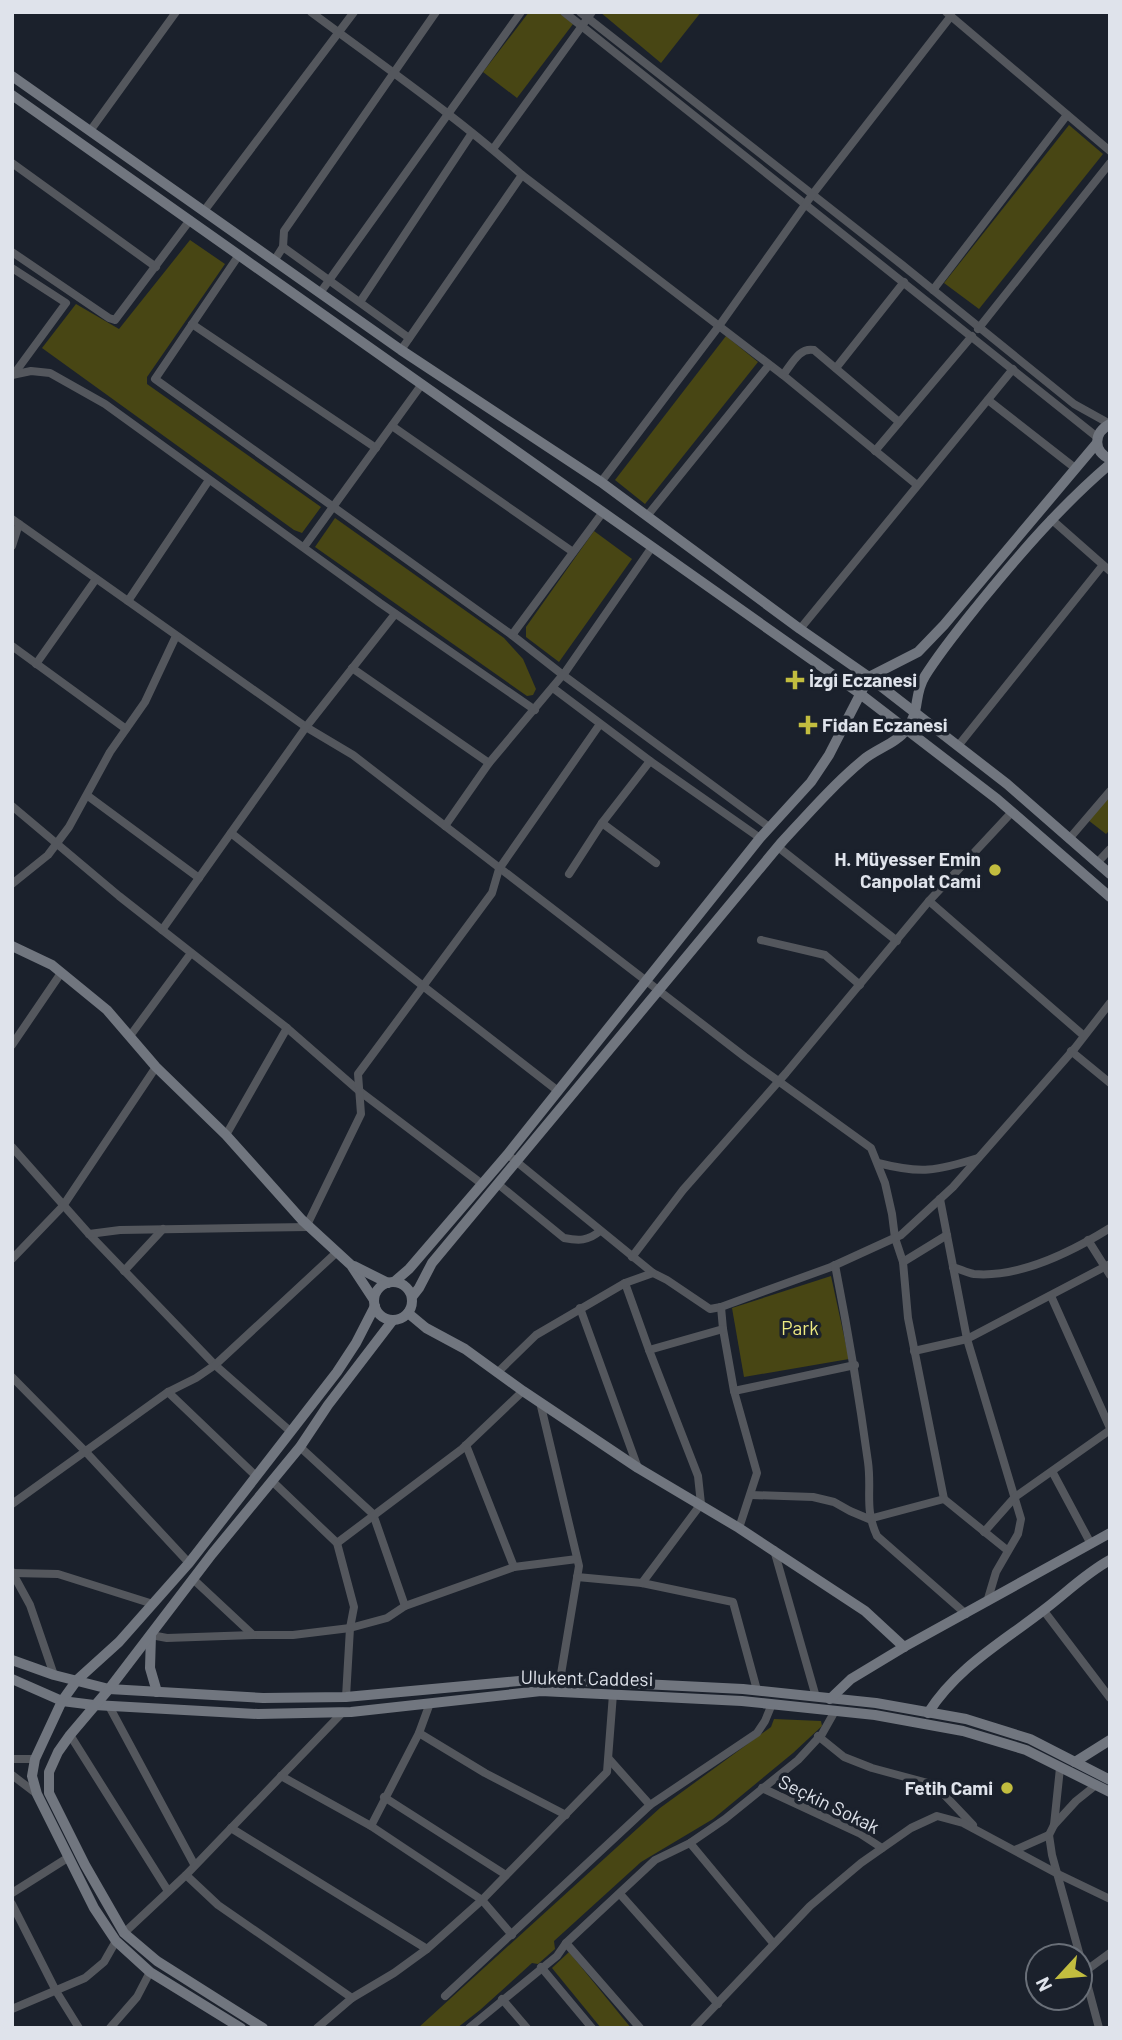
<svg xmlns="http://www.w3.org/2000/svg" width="1122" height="2040" viewBox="0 0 1122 2040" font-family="Barlow,sans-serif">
<rect width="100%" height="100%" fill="#1b212c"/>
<!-- green -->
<g fill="#484614">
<polygon points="529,12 558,12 573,24 517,98 483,72"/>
<polygon points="600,12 701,12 661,63"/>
<polygon points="1069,125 1103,154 979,309 944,283"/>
<polygon points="190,240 225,264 147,377 147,384 321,507 302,533 294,530 42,348 76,304 119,329"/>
<polygon points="726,336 758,362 645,504 615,480"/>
<polygon points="335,518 504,638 523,659 536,689 533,695 527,696 315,547"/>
<polygon points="594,531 632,559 559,662 526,637 526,627"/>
<polygon points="1110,796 1110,830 1106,834 1088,820"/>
<polygon points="831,1276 849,1359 744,1377 732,1308"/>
<polygon points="774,1719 821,1721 822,1726 793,1753 713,1819 641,1862 554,1941 555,1949 538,1964 532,1963 480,2010 457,2028 418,2028 660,1808 771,1727"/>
<polygon points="569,1952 631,2028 601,2028 552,1968"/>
</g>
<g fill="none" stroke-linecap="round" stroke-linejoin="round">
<!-- street -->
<g stroke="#54575d" stroke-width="8">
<path d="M311 12C382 65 456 116 522 175L783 375 917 485"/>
<polyline points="564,12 1097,437"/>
<polyline points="580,12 901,264 1074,404 1110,424"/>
<polyline points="946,12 1110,151"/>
<polyline points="90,131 176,12"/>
<polyline points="493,149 592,12"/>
<polyline points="12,163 156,267"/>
<polyline points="204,211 354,12"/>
<polyline points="283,247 409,338"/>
<polyline points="12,252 109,318 115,320 190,220"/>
<polyline points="239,255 155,379 512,635 563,675 769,827"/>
<polyline points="274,261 283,247 284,231 436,12"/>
<polyline points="12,268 66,303 14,374"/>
<polyline points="933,290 1067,115"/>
<polyline points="320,293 521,12"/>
<polyline points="360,302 472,133"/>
<polyline points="192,324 376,448"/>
<polyline points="978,329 1110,163"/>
<polyline points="401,350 522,175"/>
<polyline points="836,368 904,282"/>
<polyline points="12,375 31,371 50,373 105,404 380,603 535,710"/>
<path d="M783 375C792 364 799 347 814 350L899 422"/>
<polyline points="988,400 1075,468"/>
<polyline points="392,426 573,552"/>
<polyline points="875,451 972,336"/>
<polyline points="601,482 719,326 812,195 951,16"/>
<polyline points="647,516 769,365"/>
<polyline points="12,519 306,727 353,755 745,1057 871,1148 885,1183 892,1214 895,1238 903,1262"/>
<polyline points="1051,519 1110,571"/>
<polyline points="12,546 19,524"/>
<polyline points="304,547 422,384"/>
<polyline points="128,601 209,480"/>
<polyline points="800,629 1013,369"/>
<polyline points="512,635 603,512"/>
<polyline points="12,646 126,729"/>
<polyline points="36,664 96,579"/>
<polyline points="352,668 489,763"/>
<polyline points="553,688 650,761 760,838"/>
<polyline points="958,746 1103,565"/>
<polyline points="88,796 199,878"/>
<polyline points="12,806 119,896 287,1028 358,1090 482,1184"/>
<polyline points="602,823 656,863"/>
<polyline points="445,826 489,763 566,671 652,547"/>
<polyline points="231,833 423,986 558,1091"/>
<polyline points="1069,839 1110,791"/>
<polyline points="778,847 897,941"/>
<polyline points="1097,863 1110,849"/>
<polyline points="569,874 602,823 650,761"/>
<polyline points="12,884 48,855 69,827 110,752 145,702 176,636"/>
<polyline points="929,901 1083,1035"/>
<polyline points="162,930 306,727 395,614"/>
<polyline points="761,940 825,955 860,985"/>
<polyline points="130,1036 191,953"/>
<polyline points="12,1045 61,973"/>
<polyline points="1071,1051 1110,1083"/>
<polyline points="226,1135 287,1028"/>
<polyline points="12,1147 89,1234 215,1365 290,1431"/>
<polyline points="512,1158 653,1273 667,1280 710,1309 721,1307 831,1267 901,1235 953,1187 1075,1048 1110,1003"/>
<path d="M878 1163C921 1174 936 1171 978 1158"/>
<path d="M498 1184 564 1238C579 1241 588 1241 600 1231"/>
<polyline points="940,1199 967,1339 1021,1519 1018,1534 996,1572 987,1602"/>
<polyline points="307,1225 361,1114 358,1074 492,893 499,869 600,724"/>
<polyline points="89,1234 120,1230 309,1227"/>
<polyline points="1088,1240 1110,1275"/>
<polyline points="632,1257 683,1190 786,1073 929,901 1012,812"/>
<polyline points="12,1259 63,1206 156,1067"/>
<path d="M835 1265C848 1331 859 1396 868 1462 872 1491 864 1508 877 1536L966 1614"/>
<path d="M953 1267C960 1269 967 1273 974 1274 1019 1278 1073 1251 1110 1228"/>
<polyline points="124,1271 163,1229"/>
<polyline points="625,1283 649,1350 698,1476 701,1504 642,1583"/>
<polyline points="1051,1296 1110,1428"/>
<polyline points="721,1307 723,1329 734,1391 757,1473 739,1528"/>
<polyline points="580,1308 638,1468"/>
<polyline points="649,1350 723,1329"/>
<polyline points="914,1351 967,1339 1110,1264"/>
<polyline points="497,1373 536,1335 625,1283 653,1273"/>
<polyline points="12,1377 85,1451 189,1563"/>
<polyline points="734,1391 855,1365"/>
<polyline points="168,1392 255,1475"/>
<polyline points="540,1402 579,1566 560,1680"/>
<polyline points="466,1445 514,1567"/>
<polyline points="300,1447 373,1514 405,1606"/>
<polyline points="1053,1473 1091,1544"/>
<polyline points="272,1481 337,1543 354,1607 350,1628 346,1697"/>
<polyline points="751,1495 813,1497 834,1502 850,1511 869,1519 944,1499 908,1318 903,1262 947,1235"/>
<polyline points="944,1499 1007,1550"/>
<polyline points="12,1504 168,1392 196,1378 215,1365 337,1252"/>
<polyline points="984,1532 1015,1497 1110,1430"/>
<polyline points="337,1543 462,1449 523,1391"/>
<polyline points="774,1550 816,1697"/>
<polyline points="12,1572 30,1605 54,1675"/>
<polyline points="13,1573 58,1574 153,1604"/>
<polyline points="577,1577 642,1583 733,1602 757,1690"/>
<polyline points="193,1579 253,1635 293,1635 350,1628 387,1618 405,1606 514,1567 577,1559"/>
<polyline points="1044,1611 1110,1698"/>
<polyline points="151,1635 167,1638 253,1635"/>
<polyline points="109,1706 194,1864"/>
<polyline points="419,1733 485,1773 566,1815"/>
<polyline points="70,1735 168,1891"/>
<polyline points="818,1736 844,1757 872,1768 935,1785 973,1825"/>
<polyline points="12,1759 35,1759"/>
<polyline points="609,1759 650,1805"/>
<polyline points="12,1775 37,1794"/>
<polyline points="281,1776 371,1826 482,1900 512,1935"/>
<polyline points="762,1788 859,1833 882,1848"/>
<polyline points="384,1797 506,1875"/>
<polyline points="1054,1825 1076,1801 1096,1785"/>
<polyline points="371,1826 419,1733 430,1703"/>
<polyline points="231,1828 427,1949"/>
<polyline points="1049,1835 1052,1855 1080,1956"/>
<polyline points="690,1843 773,1943"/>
<polyline points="1015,1850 1049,1835 1054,1825 1060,1768"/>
<polyline points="186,1875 218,1905 352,1998"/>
<polyline points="12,1893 69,1857"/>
<polyline points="620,1894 718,2004"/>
<polyline points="12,1904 56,1991 79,2028"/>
<polyline points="124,1933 186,1875 343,1712"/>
<polyline points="566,1943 640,2028"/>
<polyline points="1080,1957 1099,2028"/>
<polyline points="541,1967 592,2028"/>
<polyline points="1084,1972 1110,1953"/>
<polyline points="445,1996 650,1805 757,1733 765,1721 772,1704"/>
<polyline points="502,1999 527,2028"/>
<polyline points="12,2009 85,1978 104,1962 116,1941"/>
<polyline points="110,2028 137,1997 150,1972"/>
<polyline points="317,2028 352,1998 394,1973 427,1949 482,1900 607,1772 613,1694"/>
<polyline points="469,2028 557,1956 566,1943 655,1860 690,1843 725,1819 798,1760 822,1734 835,1711"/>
<polyline points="694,2028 810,1906 861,1863 911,1828 937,1816 963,1823 1058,1874 1110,1899"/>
</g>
<!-- secondary -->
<g stroke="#71767f" stroke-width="10">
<polyline points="12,76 401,350 601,482 800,629 869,677 1007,784 1110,874"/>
<polyline points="12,95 859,693 997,799 1110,897"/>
<path d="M1110 424C1093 433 1093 451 1110 459"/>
<polyline points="12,946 52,965 107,1010 156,1067 226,1135 302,1220 351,1265 374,1300"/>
<polyline points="354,1266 388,1283"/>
<circle cx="393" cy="1301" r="19"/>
<polyline points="394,1282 409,1269 507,1155 760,838 811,782 829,755 869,677 918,652 944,625 1097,443"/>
<path d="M412 1297 419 1288 432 1263 781 843C808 814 833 785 863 760 876 749 897 743 906 730 921 711 913 695 925 676 942 649 962 625 982 600 1022 551 1062 505 1110 464"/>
<polyline points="408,1313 426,1328 465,1349 523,1391 638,1468 739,1528 865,1611 904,1647"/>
<polyline points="151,1635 150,1668 157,1692"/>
<polyline points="12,1660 54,1675 109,1689 263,1698 346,1697 541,1679 743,1689 876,1703 966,1719 1030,1739 1110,1780"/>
<polyline points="12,1679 62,1701 94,1705 258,1714 351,1712 541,1691 742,1701 875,1715 963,1731 1026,1750 1110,1792"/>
<polyline points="830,1699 851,1679 904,1647 1110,1533"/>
<path d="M928 1713C958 1666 1003 1642 1045 1609 1066 1593 1086 1573 1110 1560"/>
<polyline points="1075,1762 1110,1740"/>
<polyline points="241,2028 150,1972 116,1941 94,1908 37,1794 32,1776 35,1759 62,1701 77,1680 119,1642 189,1563 337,1372 356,1343 375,1306"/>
<polyline points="263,2028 157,1961 124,1933 85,1865 49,1793 49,1772 58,1752 70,1735 109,1689 212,1554 300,1447 328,1405 393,1320"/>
</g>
</g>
<!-- markers -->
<g fill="#c2bd3f" stroke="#1b212c" stroke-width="2.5">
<path d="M791.5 669.5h7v7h7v7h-7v7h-7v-7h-7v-7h7z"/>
<path d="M804.5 714.5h7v7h7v7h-7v7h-7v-7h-7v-7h7z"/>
<circle cx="995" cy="870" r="7"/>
<circle cx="1007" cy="1788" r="7"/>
</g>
<g text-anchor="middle" stroke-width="7" stroke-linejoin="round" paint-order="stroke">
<!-- poi labels -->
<g font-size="19" font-weight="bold" fill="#dfe3eb" stroke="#1b212c" text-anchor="start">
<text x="809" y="687">İzgi Eczanesi</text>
<text x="822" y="732">Fidan Eczanesi</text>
<text x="981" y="866" text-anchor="end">H. Müyesser Emin<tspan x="981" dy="22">Canpolat Cami</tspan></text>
<text x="993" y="1795" text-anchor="end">Fetih Cami</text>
</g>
<!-- park labels -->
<g font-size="19" fill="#eeea82" stroke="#1b212c">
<text x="800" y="1335">Park</text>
</g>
<!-- street labels -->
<g font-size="19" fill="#dfe3eb" stroke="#1b212c">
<text transform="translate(587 1678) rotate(1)" y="7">Ulukent Caddesi</text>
<text transform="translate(829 1804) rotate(26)" y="7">Seçkin Sokak</text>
</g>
</g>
<!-- border -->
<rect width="1122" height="2040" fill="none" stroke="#dfe3eb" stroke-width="28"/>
<!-- north arrow -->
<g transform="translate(1059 1977) rotate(244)"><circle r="33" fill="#1b212c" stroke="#696f78" stroke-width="2"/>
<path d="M0-5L12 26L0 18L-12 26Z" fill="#c2bd3f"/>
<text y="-10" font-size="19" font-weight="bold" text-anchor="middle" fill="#dfe3eb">N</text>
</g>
</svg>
